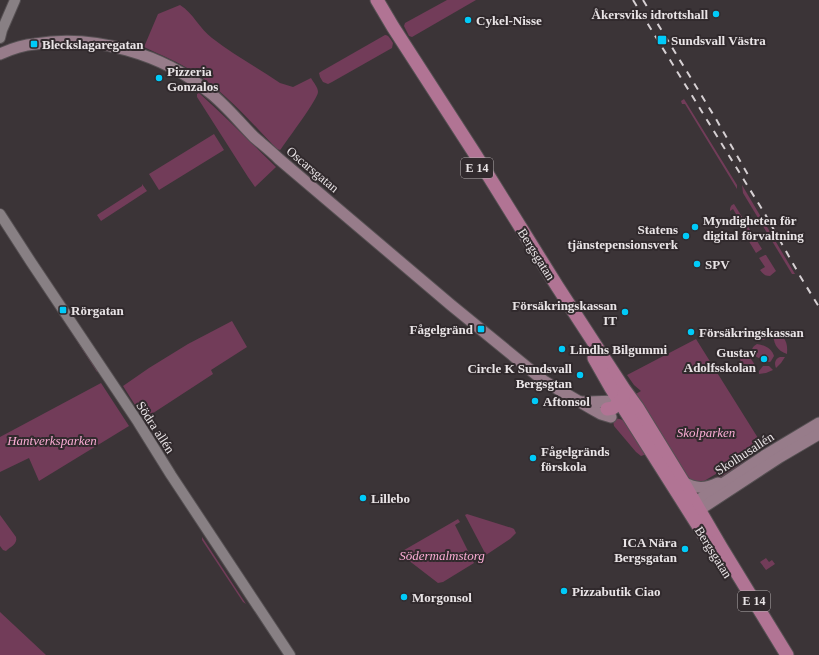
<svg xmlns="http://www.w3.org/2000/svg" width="819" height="655" viewBox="0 0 819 655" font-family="Georgia,serif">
<rect width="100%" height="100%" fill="#3b3437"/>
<!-- green -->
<g fill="#723c59">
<polygon points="447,0 476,0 412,37 409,36 404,26 405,23"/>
<path d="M180 5C193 13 200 29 212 38 234 55 258 68 280 83L293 87 311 78C313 82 318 87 318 92 318 99 287 140 281 149L280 150 277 149C251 122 226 93 194 72 178 62 161 55 144 47L158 14Z"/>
<path d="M385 35C389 35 391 40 393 43L392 48 332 82 328 84 323 82 320 77 319 73 322 71Z"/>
<path d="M199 93C226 117 250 142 276 167L255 187 248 177 197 97V94Z"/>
<polygon points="684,99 737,185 737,189 685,104 682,104 681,101"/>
<polygon points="214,134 224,150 159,190 149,174"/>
<polygon points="142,184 147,191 101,221 97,215 142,186"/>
<polygon points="742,185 795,274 792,274 743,193"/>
<path d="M734 204 762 249 756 253 733 215 736 214 733 209 730 211C730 207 731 205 734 204Z"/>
<path d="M765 255H766L776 271 770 276C765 276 763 274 760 270L765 267 759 258Z"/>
<polygon points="52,300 99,371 97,372 51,301"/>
<polygon points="232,321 247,347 211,370 213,374 144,419 123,386 149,368 188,344"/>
<path d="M771 331 769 336C764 341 757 343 751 337L761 332Z"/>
<path d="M774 332C785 336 788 342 787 354 777 351 772 342 774 332Z"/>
<polygon points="696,339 763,446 699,484 687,479 634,395 641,391 634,385 627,375"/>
<path d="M757 344C765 345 772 349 774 356L771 361 770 362C762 361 743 352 757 344Z"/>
<path d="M741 351C750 356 757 364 756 374 745 372 737 362 741 351Z"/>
<path d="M780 357H785L781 363 776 368C774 363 775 359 780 357Z"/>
<polygon points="763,366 769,366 773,370 766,373 759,374 759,371"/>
<polygon points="101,383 129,426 39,481 29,458 0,472 0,437"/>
<polygon points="613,418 620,419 627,422 647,454 641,456 636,452 614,426 613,421"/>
<polygon points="760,452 761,453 718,480 707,483"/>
<polygon points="467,514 512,528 514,529 516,533 510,539 486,555 465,515"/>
<path d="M0 515 16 537C18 544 10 547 6 551L3 550 0 546Z"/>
<polygon points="458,519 460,522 455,525 474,563 443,582 438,583 399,553"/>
<polygon points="202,537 246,604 243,602 202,540"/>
<polygon points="766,558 769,562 772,560 775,564 766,570 760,562"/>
<polygon points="0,612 46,655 0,655"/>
</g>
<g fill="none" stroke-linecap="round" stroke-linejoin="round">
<!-- tertiary casing -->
<g stroke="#565053" stroke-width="12">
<g id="tertiary">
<polyline points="0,38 2,30 15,0"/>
<polyline points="0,214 31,262 138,422 171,475 290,655"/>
</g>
</g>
<!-- secondary casing -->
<g stroke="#565053" stroke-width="13">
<g id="secondary">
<path d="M0 54C11 49 23 45 35 44 94 34 163 54 209 92 226 105 239 122 254 137 262 144 271 151 279 159L451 305 544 381 592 409 601 414 611 417"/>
<polyline points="581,402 588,402 617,401 623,405"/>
<path d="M683 482C696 489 705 489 718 483"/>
<polyline points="688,507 764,456 819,423"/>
<polyline points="693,514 780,457 819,434"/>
</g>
</g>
<!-- trunk casing -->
<g stroke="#565053" stroke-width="15">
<g id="trunk">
<polyline points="377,0 393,27 475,154 557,286 624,389 637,407 683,482 721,547 787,655"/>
<polyline points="594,358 611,388 709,543"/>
<polyline points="607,409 613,408 623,399 624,394"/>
</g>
</g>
<!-- tertiary -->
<use href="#tertiary" stroke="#888084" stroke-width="10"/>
<!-- secondary -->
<use href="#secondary" stroke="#977c8a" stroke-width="11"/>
<!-- trunk -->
<use href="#trunk" stroke="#b17494" stroke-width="13"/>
<!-- rail -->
<g stroke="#d6d0d3" stroke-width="2" stroke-dasharray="7 7" stroke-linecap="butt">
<polyline points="633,0 765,214 800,276 819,307"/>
<polyline points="643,0 716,119 751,180"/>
</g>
</g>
<!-- markers -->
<g fill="#00cbf9" stroke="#312a2d" stroke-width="1.5">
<circle cx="716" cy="14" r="4"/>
<circle cx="468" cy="20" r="4"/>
<rect x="657" y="35" width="10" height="10" rx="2"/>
<rect x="30" y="40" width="8" height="8" rx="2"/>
<circle cx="159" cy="78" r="4"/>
<circle cx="695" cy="227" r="4"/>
<circle cx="686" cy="236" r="4"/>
<circle cx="697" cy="264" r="4"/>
<rect x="59" y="306" width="8" height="8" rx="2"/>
<circle cx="625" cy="312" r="4"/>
<rect x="477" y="325" width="8" height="8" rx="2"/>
<circle cx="691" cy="332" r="4"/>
<circle cx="562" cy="349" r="4"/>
<circle cx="764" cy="359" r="4"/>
<circle cx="580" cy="375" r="4"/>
<circle cx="535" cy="401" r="4"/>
<circle cx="533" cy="458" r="4"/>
<circle cx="363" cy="498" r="4"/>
<circle cx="685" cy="549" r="4"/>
<circle cx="564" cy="591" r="4"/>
<circle cx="404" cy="597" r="4"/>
</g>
<g text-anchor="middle" stroke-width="4" stroke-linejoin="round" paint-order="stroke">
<!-- shield labels -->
<g fill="#312a2d" stroke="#b2acae" stroke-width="1">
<rect x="461" y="158" width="32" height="20" rx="3"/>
<rect x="738" y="591" width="32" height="20" rx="3"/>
</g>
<g font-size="12" font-weight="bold" fill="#e9e4e6">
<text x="477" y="172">E 14</text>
<text x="754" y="605">E 14</text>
</g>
<!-- poi labels -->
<g font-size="13" font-weight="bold" fill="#e9e4e6" stroke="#312a2d" text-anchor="start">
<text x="708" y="19" text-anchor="end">Åkersviks idrottshall</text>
<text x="476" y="25">Cykel-Nisse</text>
<text x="671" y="45">Sundsvall Västra</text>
<text x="42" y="49">Bleckslagaregatan</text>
<text x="167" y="76">Pizzeria<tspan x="167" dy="15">Gonzalos</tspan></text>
<text x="703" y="225">Myndigheten för<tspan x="703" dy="15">digital förvaltning</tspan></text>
<text x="678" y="234" text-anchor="end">Statens<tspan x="678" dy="15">tjänstepensionsverk</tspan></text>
<text x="705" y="269">SPV</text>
<text x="617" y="310" text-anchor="end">Försäkringskassan<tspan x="617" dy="15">IT</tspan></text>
<text x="71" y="315">Rörgatan</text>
<text x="473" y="334" text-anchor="end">Fågelgränd</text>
<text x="699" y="337">Försäkringskassan</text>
<text x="570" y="354">Lindhs Bilgummi</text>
<text x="756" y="357" text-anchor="end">Gustav<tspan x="756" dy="15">Adolfsskolan</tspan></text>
<text x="572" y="373" text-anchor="end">Circle K Sundsvall<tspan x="572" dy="15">Bergsgtan</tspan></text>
<text x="543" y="406">Aftonsol</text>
<text x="541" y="456">Fågelgränds<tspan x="541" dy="15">förskola</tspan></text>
<text x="371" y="503">Lillebo</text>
<text x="677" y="547" text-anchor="end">ICA Nära<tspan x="677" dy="15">Bergsgatan</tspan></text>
<text x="572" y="596">Pizzabutik Ciao</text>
<text x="412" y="602">Morgonsol</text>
</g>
<!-- street labels -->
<g font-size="13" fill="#e9e4e6" stroke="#312a2d">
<text transform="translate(313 169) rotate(40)" y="5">Oscarsgatan</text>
<text transform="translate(537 254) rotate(58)" y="5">Bergsgatan</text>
<text transform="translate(156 427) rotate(57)" y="5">Södra allén</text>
<text transform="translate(744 453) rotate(-33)" y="5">Skolhusallén</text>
<text transform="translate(714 552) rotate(58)" y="5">Bergsgatan</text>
</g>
<!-- park labels -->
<g font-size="13" font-style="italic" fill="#faacd4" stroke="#312a2d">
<text x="706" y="437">Skolparken</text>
<text x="52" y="445">Hantverksparken</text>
<text x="442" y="560">Södermalmstorg</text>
</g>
</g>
</svg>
